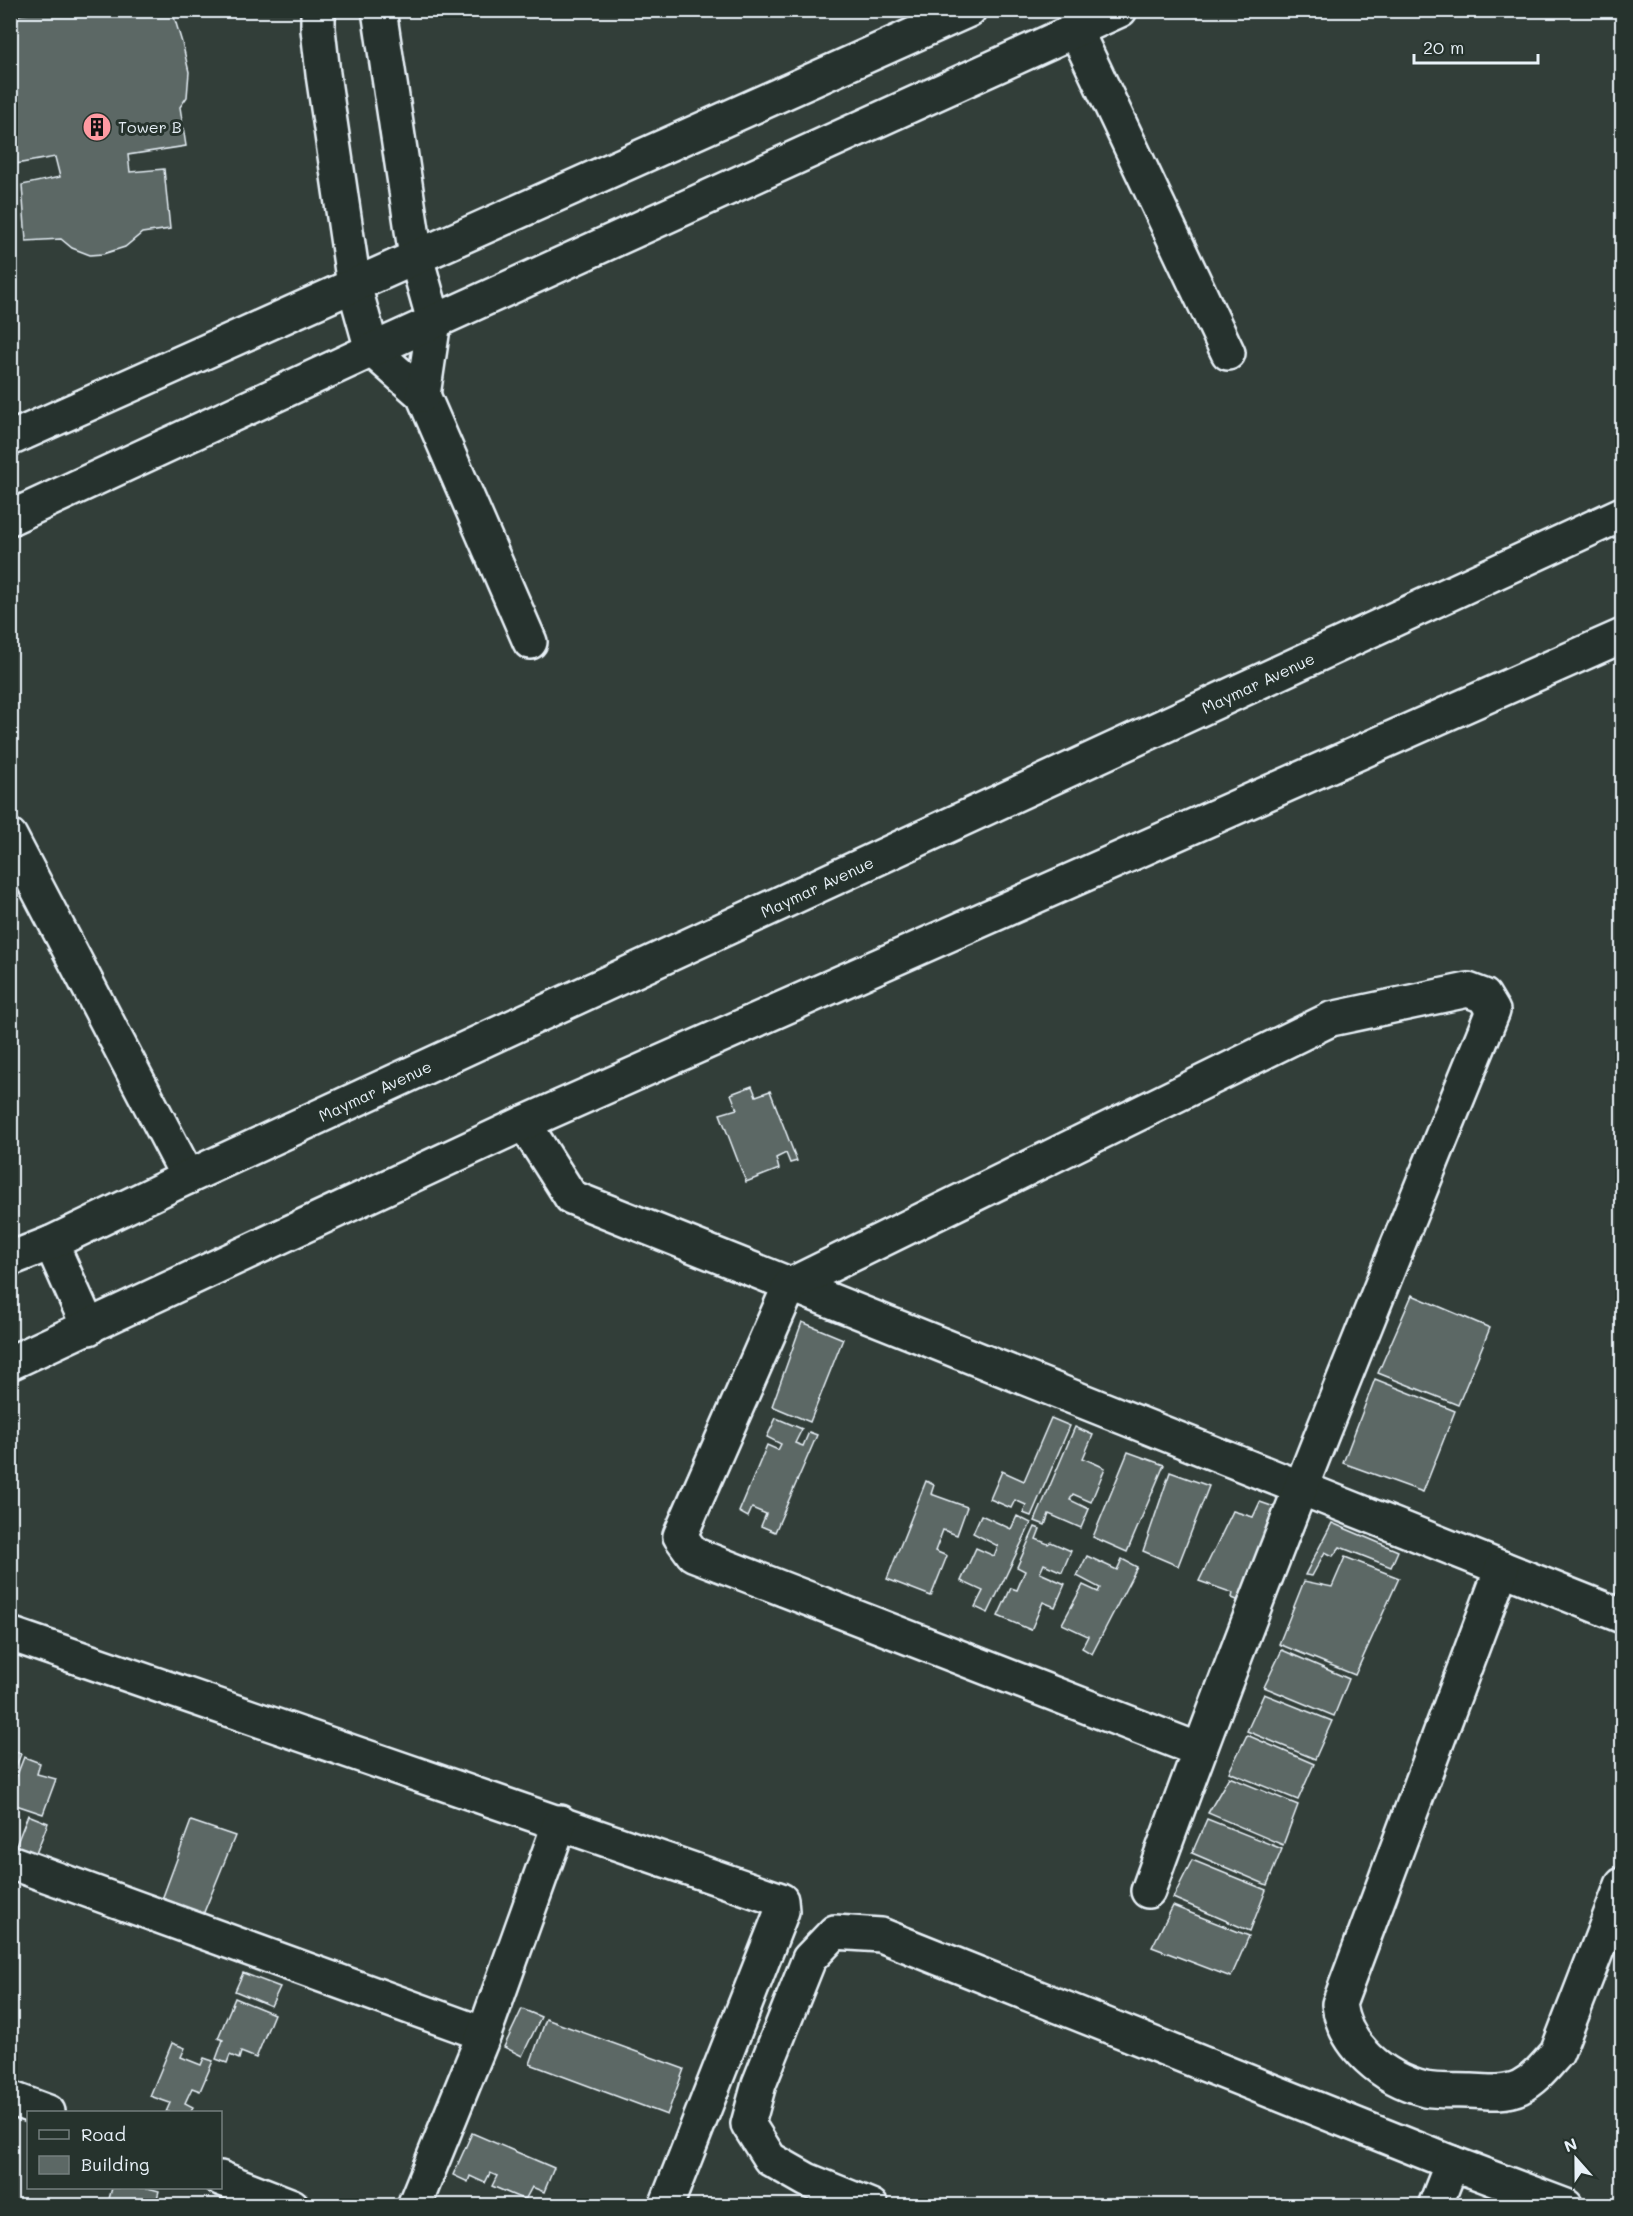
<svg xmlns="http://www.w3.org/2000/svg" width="1633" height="2216" viewBox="0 0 1633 2216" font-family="Mali,sans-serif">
<rect width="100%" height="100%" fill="#323e39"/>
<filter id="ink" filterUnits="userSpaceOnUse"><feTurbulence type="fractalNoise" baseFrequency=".0167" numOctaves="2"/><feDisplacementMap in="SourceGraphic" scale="12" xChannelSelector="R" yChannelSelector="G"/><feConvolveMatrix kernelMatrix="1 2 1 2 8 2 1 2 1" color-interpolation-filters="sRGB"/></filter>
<g filter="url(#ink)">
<!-- building -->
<g fill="#5c6865" stroke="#e8f1f8" stroke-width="1.5">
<polygon points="52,10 172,10 183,46 189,72 187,97 180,107 186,146 128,155 130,172 164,169 170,229 142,233 125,247 103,254 90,255 72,248 61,239 26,241 22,185 60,177 55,157 10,165 10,16"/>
<polygon points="752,1086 756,1096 770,1091 797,1161 790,1163 786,1153 776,1158 779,1169 746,1182 720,1114 737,1109 731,1094"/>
<polygon points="1412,1295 1490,1328 1458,1405 1378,1373"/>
<polygon points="802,1322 843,1339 810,1422 772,1406"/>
<polygon points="1375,1379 1455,1411 1423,1492 1343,1463"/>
<polygon points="776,1418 802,1429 795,1443 803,1446 809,1432 817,1435 775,1532 761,1526 766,1514 752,1508 748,1517 739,1512 767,1445 778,1450 781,1444 767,1437"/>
<polygon points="1051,1418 1070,1426 1031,1516 1023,1513 1026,1505 1015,1500 1011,1508 990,1499 1002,1471 1024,1481"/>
<polygon points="1075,1427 1093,1435 1083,1458 1105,1468 1091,1502 1073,1494 1070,1500 1089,1509 1081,1528 1049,1514 1045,1525 1035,1521"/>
<polygon points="1128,1452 1164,1465 1127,1552 1093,1537"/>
<polygon points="1170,1472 1209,1486 1178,1566 1143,1551"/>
<polygon points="926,1481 934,1485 931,1494 967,1507 957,1535 943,1530 935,1551 947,1556 931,1596 887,1579"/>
<polygon points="1260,1502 1280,1509 1242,1602 1232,1598 1233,1593 1199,1581 1233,1511 1253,1517"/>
<polygon points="981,1515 1011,1529 1017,1516 1031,1523 988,1613 975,1607 983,1591 961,1581 976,1548 994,1556 998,1546 973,1533"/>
<polygon points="1332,1523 1398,1551 1391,1567 1340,1547 1333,1556 1325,1552 1312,1576 1305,1575"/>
<polygon points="1035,1527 1040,1529 1036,1539 1048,1544 1051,1542 1071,1551 1062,1572 1044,1564 1040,1573 1065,1584 1055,1607 1043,1602 1031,1630 998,1616 1011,1588 1017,1590 1025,1571 1017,1567"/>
<polygon points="1087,1556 1117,1570 1122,1559 1137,1567 1092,1654 1082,1648 1088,1636 1062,1624 1083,1585 1098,1592 1100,1588 1077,1576"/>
<polygon points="1345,1557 1399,1578 1355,1675 1279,1644 1304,1581 1332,1587"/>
<polygon points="1282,1650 1349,1679 1334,1716 1264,1687"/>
<polygon points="1264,1694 1332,1721 1315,1759 1247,1731"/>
<polygon points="1247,1735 1314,1764 1298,1800 1229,1772"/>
<polygon points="10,1749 21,1754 10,1781"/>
<polygon points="24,1757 40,1763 37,1774 56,1779 43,1814 16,1805 10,1820 10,1793"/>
<polygon points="1229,1777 1298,1805 1283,1845 1208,1813"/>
<polygon points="28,1815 48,1823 33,1861 13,1853"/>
<polygon points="1207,1819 1282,1849 1267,1885 1192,1853"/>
<polygon points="191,1821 235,1836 202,1917 161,1902"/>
<polygon points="1192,1860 1266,1890 1250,1931 1173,1898"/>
<polygon points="1173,1906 1249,1936 1231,1977 1152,1947"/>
<polygon points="243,1973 280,1987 271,2006 235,1991"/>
<polygon points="235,1998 274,2014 256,2058 241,2052 239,2059 230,2055 227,2063 216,2059 223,2040 218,2038"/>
<polygon points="522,2009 541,2017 522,2056 504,2047"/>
<polygon points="546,2019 684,2069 667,2115 530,2064"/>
<polygon points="172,2043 185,2048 181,2057 201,2065 204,2058 213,2061 200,2091 192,2088 185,2103 193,2107 191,2112 166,2112 170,2103 150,2096"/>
<polygon points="472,2133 554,2168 544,2192 532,2187 525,2200 492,2186 497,2176 490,2173 485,2183 470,2176 468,2182 453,2175"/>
<polygon points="112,2188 148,2188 159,2191 155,2206 107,2206"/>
</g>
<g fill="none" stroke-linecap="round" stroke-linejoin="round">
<!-- minor casing -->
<g stroke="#e8f1f8" stroke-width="38">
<g id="minor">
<polyline points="318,10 318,29 323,74 354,285 372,350 423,395 530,642"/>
<polyline points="379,10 416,257 434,321 423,395"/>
<polyline points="1076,31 1228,353"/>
<polyline points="10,439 969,10"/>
<polyline points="10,518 372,350 1120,10"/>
<polyline points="524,1123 571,1197 1622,1616"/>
<path d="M1502 1568 1339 2004C1344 2046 1384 2079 1425 2089 1439 2092 1456 2090 1471 2091 1487 2092 1505 2094 1520 2087 1536 2079 1546 2065 1557 2053L1622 1885"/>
<polyline points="10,1634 781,1900 782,1911 666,2206"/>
<polyline points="10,1862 484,2034"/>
<path d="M1148 1891C1255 1594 1374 1303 1493 1011L1484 996 1468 990 1331 1019 790 1285 680 1536 693 1554 1199 1750"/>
<polyline points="10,2098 48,2112"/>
<polyline points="220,2178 292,2206"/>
<polyline points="414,2206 484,2034 560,1822"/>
<polyline points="871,2206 807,2180 770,2159 748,2124 759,2084 809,1959 835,1932 881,1935 1452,2163 1566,2206"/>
<polyline points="1435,2206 1452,2163"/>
</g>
</g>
<!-- tertiary casing -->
<g stroke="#e8f1f8" stroke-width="38">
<polyline id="tertiary" points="10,836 188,1177"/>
</g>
<!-- secondary casing -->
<g stroke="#e8f1f8" stroke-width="38">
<g id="secondary">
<polyline points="51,1243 89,1328"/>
<polyline points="10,1259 51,1243 188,1177 1622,514"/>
<polyline points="10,1363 524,1123 1622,636"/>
</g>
</g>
<!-- minor -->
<use href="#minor" stroke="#26332d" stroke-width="33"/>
<!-- tertiary -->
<use href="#tertiary" stroke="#26332d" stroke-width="33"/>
<!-- secondary -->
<use href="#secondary" stroke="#26332d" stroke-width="33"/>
</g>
</g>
<!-- icons -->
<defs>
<g id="building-disc" transform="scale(1.5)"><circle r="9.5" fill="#ff9aa2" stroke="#26332d"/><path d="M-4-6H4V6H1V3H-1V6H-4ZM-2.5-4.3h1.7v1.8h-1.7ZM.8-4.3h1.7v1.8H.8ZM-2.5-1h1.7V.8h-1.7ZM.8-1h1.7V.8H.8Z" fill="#111"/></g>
</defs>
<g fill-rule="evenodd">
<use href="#building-disc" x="97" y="127"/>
</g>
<g text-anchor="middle" stroke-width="6" stroke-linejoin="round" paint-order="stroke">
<!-- poi labels -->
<g font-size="16" fill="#e8f1f8" stroke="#26332d" text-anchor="start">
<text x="118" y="133">Tower B</text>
</g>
<!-- street labels -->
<g font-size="16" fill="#e8f1f8" stroke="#26332d">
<text transform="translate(1258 683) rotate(-25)" y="6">Maymar Avenue</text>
<text transform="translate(817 887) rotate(-25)" y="6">Maymar Avenue</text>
<text transform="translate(375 1091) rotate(-25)" y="6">Maymar Avenue</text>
</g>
</g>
<!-- margin -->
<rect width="1633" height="2216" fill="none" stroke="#26332d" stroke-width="36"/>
<rect x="18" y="18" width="1597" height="2180" fill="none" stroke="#e8f1f8" stroke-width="2" filter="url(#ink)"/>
<!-- legend -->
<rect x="27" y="2111" width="195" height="78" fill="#26332d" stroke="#747f7e" stroke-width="1.5"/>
<rect x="39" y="2130" width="30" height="9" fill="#26332d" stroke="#747f7e" stroke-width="1.5"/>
<text x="81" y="2141" font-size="18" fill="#e8f1f8">Road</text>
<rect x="39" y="2156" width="30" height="18" fill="#5c6865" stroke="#747f7e" stroke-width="1.5"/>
<text x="81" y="2171" font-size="18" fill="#e8f1f8">Building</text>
<!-- north arrow -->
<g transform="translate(1576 2159) rotate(339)" stroke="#26332d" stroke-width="4.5" paint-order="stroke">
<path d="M0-4.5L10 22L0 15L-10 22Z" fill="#e8f1f8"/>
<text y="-9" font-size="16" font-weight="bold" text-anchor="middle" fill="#e8f1f8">N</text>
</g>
<!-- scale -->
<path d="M1414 54v9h124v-9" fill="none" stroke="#e8f1f8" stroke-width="3"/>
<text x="1423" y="54" font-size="18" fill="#e8f1f8" stroke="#26332d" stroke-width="4.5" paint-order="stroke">20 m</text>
</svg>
